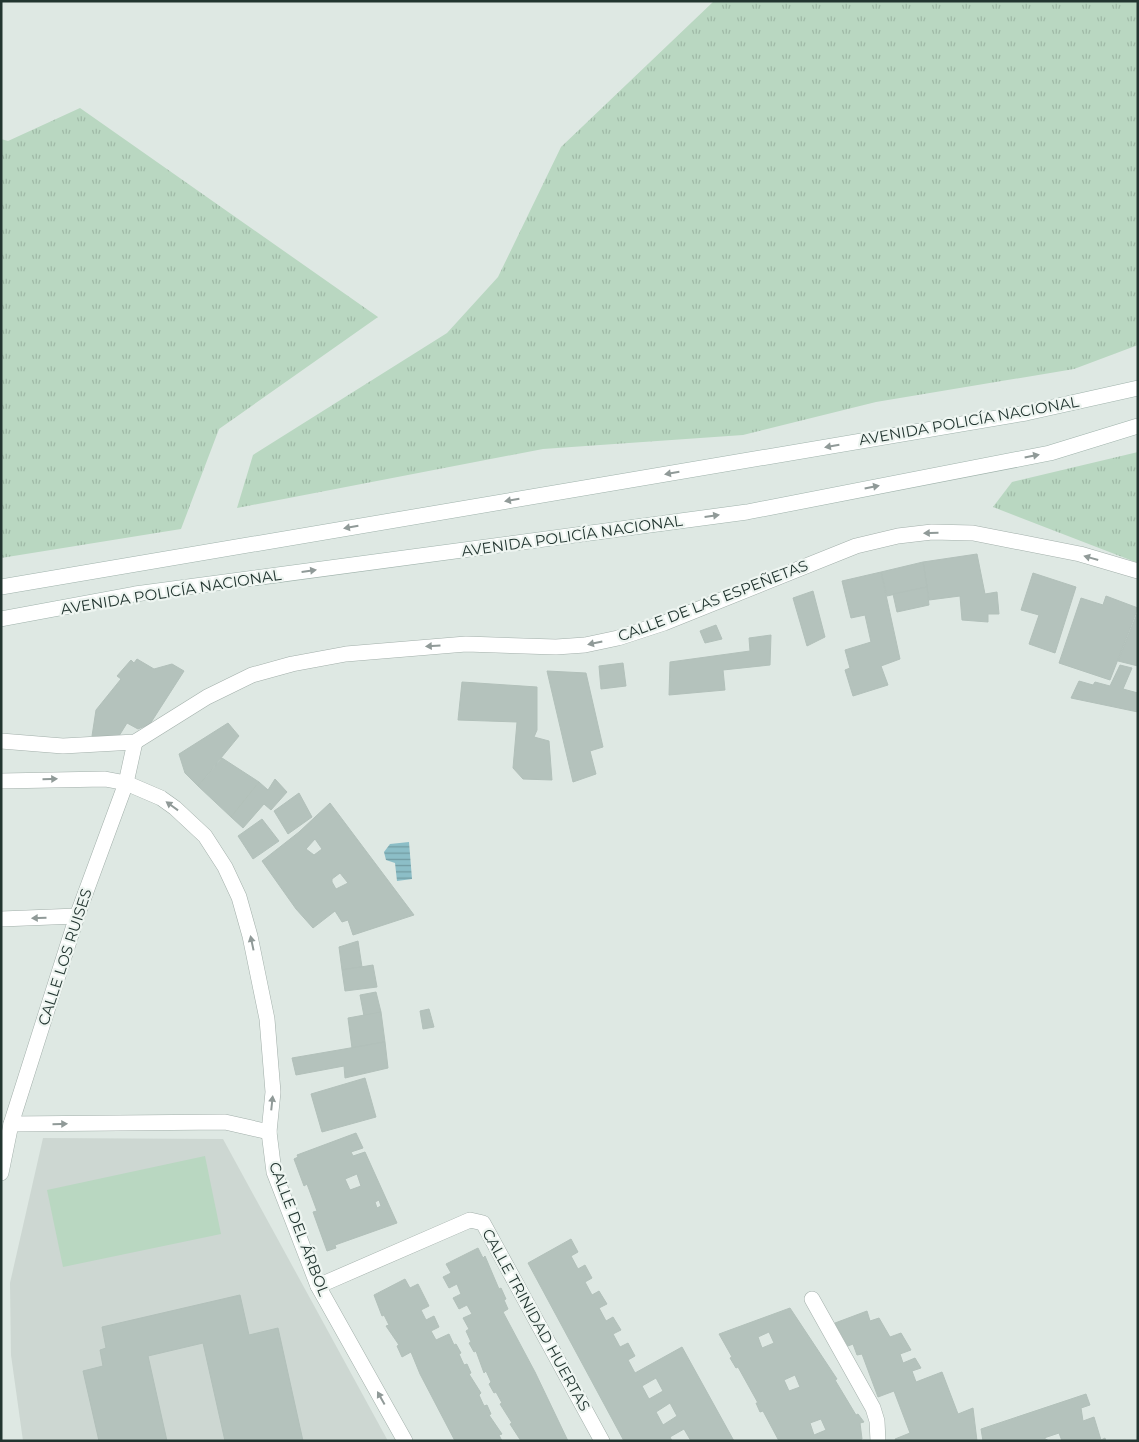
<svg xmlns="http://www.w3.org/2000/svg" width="1139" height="1442" viewBox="0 0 1139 1442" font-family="Montserrat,sans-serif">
<defs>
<pattern id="grass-tufts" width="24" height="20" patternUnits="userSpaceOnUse" patternTransform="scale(1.25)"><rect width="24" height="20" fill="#b9d7c1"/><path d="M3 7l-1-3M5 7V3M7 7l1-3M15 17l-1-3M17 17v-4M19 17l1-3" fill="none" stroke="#9fb9a6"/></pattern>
<pattern id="water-rules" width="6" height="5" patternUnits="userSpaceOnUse" patternTransform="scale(1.25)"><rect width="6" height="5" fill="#8cbec7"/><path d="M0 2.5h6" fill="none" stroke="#729ba2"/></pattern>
</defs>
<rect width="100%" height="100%" fill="#dee8e3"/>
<!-- built -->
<polygon fill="#cdd7d2" points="43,1138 223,1139 388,1441 23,1441 11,1355 10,1283"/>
<!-- grass -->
<g fill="url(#grass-tufts)">
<polygon points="714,1 1138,1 1138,345 1074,369 876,402 743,435 543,449 237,508 253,455 447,333 498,277 561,147"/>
<polygon points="80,108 378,317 219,429 181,529 1,558 1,139 8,141"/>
<polygon points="1138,452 1138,563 993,507 1012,482"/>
</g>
<!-- garden -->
<polygon fill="#b9d7c1" points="205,1156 221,1234 63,1267 47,1190"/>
<!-- water -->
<polygon fill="url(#water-rules)" points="409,842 412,879 397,881 395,863 386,860 384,852 390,844"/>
<!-- building -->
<g fill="#b4c2bc" stroke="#b2c0ba" fill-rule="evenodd">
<polygon points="977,554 985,594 997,592 999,614 988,614 988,622 962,620 960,596 929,600 923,562"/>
<polygon points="923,562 927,587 887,596 881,572"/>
<polygon points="881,572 900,659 881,666 888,685 853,696 845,670 850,668 845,650 871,642 865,615 851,618 842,581"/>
<polygon points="1033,573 1076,587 1055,653 1029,644 1039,615 1021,610"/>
<polygon points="927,587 929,605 897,612 893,594"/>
<polygon points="813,591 825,637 807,646 793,598"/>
<polygon points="1106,596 1138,608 1110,680 1059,663 1081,598 1103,605"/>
<polygon points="1138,611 1138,666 1118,661"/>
<polygon points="716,625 722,639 705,643 700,631"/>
<polygon points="771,635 770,665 723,670 725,690 669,695 670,662 750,651 749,638"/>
<polygon points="137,659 154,669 172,664 184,671 150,724 138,729 127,723 119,736 92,736 96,710 121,679 117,676 131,660 134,663"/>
<polygon points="623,663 626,686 601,689 599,666"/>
<polygon points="1120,665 1132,668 1123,689 1138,693 1138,712 1071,698 1079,681 1093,685 1095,682 1110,686"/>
<polygon points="547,671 586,673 603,747 590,751 596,774 573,782"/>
<polygon points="462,682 537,687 537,730 534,737 549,741 552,780 523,779 513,768 517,722 458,720"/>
<polygon points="228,723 239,736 198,786 185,773 179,754"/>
<polygon points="222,758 259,782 231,817 198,786"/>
<polygon points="275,779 287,792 271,810 264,804 243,828 231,817 259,782 268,790"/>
<polygon points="299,793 312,817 288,834 274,811"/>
<path d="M330 803 414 915 353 935 348 920 342 922 335 911 313 928 296 909 262 861 299 832ZM315 839 322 849 314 855 306 849ZM340 873 348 883 336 889 332 882V879Z"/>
<polygon points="262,819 279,841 253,859 238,836"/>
<polygon points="358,941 362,967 342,970 339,947"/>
<polygon points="373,965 377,987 345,991 342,970"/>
<polygon points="376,992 381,1012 364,1016 360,995"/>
<polygon points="429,1009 434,1027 423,1029 420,1011"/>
<polygon points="381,1012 385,1042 352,1048 348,1018"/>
<polygon points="385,1042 388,1068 345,1078 344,1066 296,1075 292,1058"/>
<polygon points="365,1078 376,1117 322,1132 311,1094"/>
<path d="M356 1133 363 1148 351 1152 353 1156 365 1152 397 1223 335 1245 336 1248 327 1251 313 1212 317 1211 307 1184 304 1186 294 1159 298 1157 297 1155ZM357 1174 361 1186 350 1190 345 1179ZM379 1200 381 1206 377 1208 375 1202Z"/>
<path d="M571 1239 578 1252 571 1256 578 1269 585 1265 592 1278 585 1282 592 1295 599 1291 607 1304 599 1308 606 1321 613 1317 621 1330 613 1334 620 1347 628 1343 635 1356 628 1360 635 1373 682 1347 734 1441H691L684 1429 670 1437 672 1441H624L528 1263ZM656 1378 663 1391 649 1399 642 1386ZM670 1403 677 1416 663 1425 656 1412Z"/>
<polygon points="478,1248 483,1258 485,1256 499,1289 501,1288 506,1299 504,1300 508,1309 503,1312 535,1372 568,1441 521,1441 510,1424 512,1423 500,1404 502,1403 496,1392 494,1393 489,1384 491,1382 486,1371 484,1373 476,1351 474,1352 469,1343 471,1342 466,1331 469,1329 463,1318 472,1314 467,1305 459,1309 453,1298 461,1294 457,1284 449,1288 443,1277 451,1273 446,1264"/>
<polygon points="405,1279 410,1288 418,1284 429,1306 421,1310 426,1320 434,1316 439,1327 431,1331 436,1340 449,1334 454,1345 456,1344 461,1353 459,1354 464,1365 467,1364 471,1373 469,1374 481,1393 479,1395 484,1406 487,1405 491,1414 489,1415 502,1434 499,1435 502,1441 455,1441 420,1374 411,1352 402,1357 397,1346 399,1345 386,1326 389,1325 384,1315 382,1316 374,1295"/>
<polygon points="240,1295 249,1335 278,1328 303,1441 225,1441 203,1343 148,1356 167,1441 99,1441 83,1371 103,1366 100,1350 106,1348 102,1327"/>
<path d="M790 1308 837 1379 835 1380 856 1415 858 1414 864 1422 860 1423 862 1439 858 1441H779L763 1411 760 1412 756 1403H758L738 1367 736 1368 730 1358 732 1357 719 1334ZM769 1332 774 1343 762 1348 758 1337ZM795 1375 800 1387 789 1391 784 1380ZM821 1419 826 1430 814 1435 810 1423Z"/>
<polygon points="867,1311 870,1321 879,1318 890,1337 901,1333 911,1350 900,1354 903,1363 915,1358 921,1368 912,1371 916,1382 942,1372 958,1414 973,1408 977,1441 896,1441 895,1439 910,1433 894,1391 878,1397 862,1354 857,1355 853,1344 848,1346 835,1323"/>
<polygon points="1086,1394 1090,1405 1081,1408 1083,1421 1094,1417 1101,1440 1105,1438 1106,1441 1062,1441 1059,1433 1044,1438 1049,1441 983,1441 981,1429"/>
</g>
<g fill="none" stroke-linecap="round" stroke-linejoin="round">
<!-- street casing -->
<g stroke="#a2afaa" stroke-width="16">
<g id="street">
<polyline points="1,741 63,746 135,742 207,697 252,675 292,664 346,654 466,644 556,647 585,645 618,638 664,623 856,546 898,536 932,532 973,533 1080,554 1138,571"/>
<polyline points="1,781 105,779 126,783 161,798 175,808 205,836 225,867 239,897 250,936 267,1019 273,1092 269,1132 274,1172 318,1286 405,1441"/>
<polyline points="1,919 77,916"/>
<polyline points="11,1124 225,1122 269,1132"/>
<polyline points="1,1173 11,1124 77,916 126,783 135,742"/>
<polyline points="318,1286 470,1220 483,1223 602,1441"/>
<polyline points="812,1299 873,1408 877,1421 878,1441"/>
</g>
</g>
<!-- secondary casing -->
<g stroke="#9fb2ab" stroke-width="16">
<g id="secondary">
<polyline points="1,587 1026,413 1138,388"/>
<polyline points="1,619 135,594 747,512 1050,453 1138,426"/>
</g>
</g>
<!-- street -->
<use href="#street" stroke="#fff" stroke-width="15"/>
<!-- secondary -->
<use href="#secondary" stroke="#fff" stroke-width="15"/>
</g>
<!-- one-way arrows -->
<defs><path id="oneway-solid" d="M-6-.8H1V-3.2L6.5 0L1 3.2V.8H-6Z" transform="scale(1.25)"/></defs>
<g fill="#909a98">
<use href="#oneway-solid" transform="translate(832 446) rotate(170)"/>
<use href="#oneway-solid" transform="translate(1032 456) rotate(-11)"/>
<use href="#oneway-solid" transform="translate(672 473) rotate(170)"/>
<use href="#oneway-solid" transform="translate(872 487) rotate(-11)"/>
<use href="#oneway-solid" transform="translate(512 500) rotate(170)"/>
<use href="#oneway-solid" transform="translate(712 516) rotate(-8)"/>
<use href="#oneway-solid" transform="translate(351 527) rotate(170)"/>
<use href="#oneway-solid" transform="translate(931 533) rotate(178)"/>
<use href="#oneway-solid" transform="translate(1091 558) rotate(-164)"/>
<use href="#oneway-solid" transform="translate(309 571) rotate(-8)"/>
<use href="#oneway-solid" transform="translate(595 643) rotate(168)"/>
<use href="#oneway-solid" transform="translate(433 646) rotate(177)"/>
<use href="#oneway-solid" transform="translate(50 779) rotate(-2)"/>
<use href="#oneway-solid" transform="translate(172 806) rotate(-144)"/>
<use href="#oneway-solid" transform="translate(39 918) rotate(178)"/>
<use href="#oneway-solid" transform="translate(252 943) rotate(-102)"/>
<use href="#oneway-solid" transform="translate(272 1103) rotate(-84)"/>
<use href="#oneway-solid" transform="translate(60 1124) rotate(-1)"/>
<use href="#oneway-solid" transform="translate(381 1398) rotate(-119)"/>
</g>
<g text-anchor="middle" stroke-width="4.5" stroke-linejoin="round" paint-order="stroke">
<!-- street labels -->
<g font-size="15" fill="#223530" stroke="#eef5f1">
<text transform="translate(969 421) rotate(-10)" y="5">AVENIDA POLICÍA NACIONAL</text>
<text transform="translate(572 536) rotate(-8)" y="5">AVENIDA POLICÍA NACIONAL</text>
<text transform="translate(171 592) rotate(-9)" y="5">AVENIDA POLICÍA NACIONAL</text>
<text transform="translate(713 601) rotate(-21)" y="5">CALLE DE LAS ESPEÑETAS</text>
<text transform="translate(65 957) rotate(-72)" y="5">CALLE LOS RUISES</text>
<text transform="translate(299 1229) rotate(69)" y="5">CALLE DEL ÁRBOL</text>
<text transform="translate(536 1320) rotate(61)" y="5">CALLE TRINIDAD HUERTAS</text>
</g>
</g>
<!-- border -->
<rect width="1139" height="1442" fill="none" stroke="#223530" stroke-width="5"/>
</svg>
